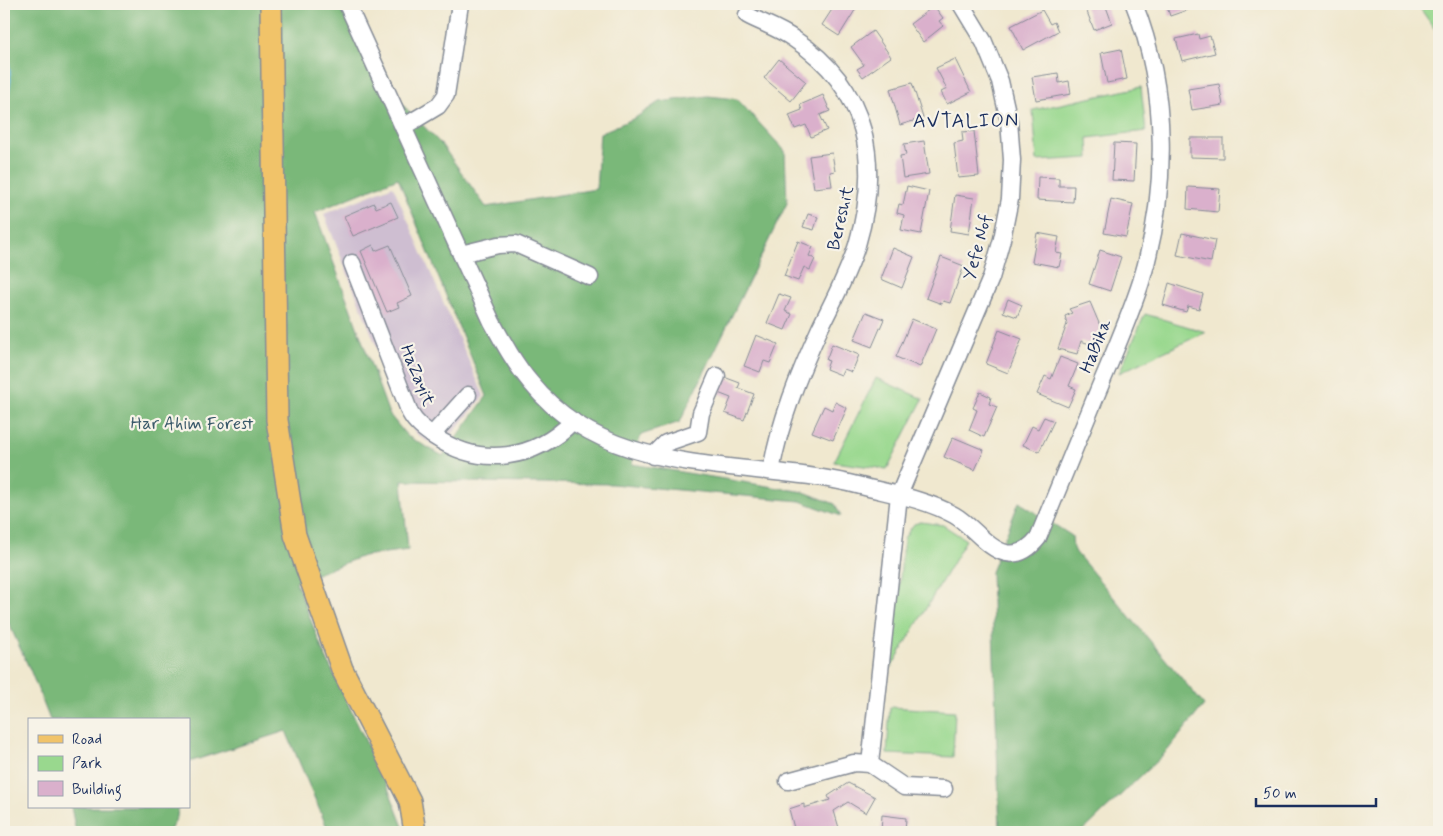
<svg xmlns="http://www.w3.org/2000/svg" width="1443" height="836" viewBox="0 0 1443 836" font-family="Mynerve,sans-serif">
<rect width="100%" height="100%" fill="#f7f3e8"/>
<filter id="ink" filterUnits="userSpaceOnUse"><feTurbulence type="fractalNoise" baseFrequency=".02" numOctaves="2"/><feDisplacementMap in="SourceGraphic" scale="10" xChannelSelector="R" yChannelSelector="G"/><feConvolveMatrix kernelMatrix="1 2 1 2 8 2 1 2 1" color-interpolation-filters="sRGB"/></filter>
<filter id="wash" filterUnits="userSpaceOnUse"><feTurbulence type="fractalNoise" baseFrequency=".0096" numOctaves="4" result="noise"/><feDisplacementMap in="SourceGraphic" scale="20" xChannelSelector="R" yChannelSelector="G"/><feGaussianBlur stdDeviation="1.12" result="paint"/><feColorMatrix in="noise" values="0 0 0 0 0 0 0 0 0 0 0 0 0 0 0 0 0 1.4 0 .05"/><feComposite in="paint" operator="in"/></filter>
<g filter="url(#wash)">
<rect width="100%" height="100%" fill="#f0e8cf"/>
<!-- industrial -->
<polygon fill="#cebed1" points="393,186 484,396 440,449 419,436 407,423 324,214"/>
<!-- green -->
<g fill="#99d88e" stroke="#5a8476">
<polygon points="1417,4 1439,4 1439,35"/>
<polygon points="1141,87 1146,131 1088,138 1089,158 1037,161 1033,110"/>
<polygon points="1145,314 1206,332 1119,373"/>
<polygon points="876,378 923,399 887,469 834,462"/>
<polygon points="921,522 943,525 966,540 891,668 904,538 914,524"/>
<polygon points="890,707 955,711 953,757 887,754"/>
</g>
<!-- forest -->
<g fill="#7ab879" stroke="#4a746c" fill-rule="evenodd">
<path d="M4 4H351L401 103 441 144 486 207 596 189 600 133 635 118 659 102 708 96 737 99 785 151 787 203 680 422 641 435 632 464 804 492 835 504 841 516 800 501 612 484 402 481 408 550 363 556 296 582 322 649 390 793 405 832H329L286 731 189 762V720H50L31 672 4 613ZM398 178 487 396 443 456 407 436 389 414 315 212Z"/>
<polygon points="1019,502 1072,536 1073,549 1204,705 1167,751 1082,832 1000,832 991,572"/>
<polygon points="71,807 178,807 177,817 169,832 76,832"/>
</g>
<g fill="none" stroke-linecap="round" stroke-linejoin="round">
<!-- stream -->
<polyline stroke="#67b6e1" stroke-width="5" points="4,34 9,80 4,113"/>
</g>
<g id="blocks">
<!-- building -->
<g fill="#dab0cc">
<polygon points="839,4 851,4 857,7 839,36 822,25 833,8 835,10"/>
<polygon points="1084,4 1105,4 1112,23 1094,30"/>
<polygon points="1166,4 1192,4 1193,8 1170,16"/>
<polygon points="934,6 943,18 939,21 943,26 923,42 910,24"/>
<polygon points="1042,10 1050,24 1054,22 1058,31 1023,50 1011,26"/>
<polygon points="873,31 891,57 863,77 857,69 864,65 851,47"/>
<polygon points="1198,34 1199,39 1210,36 1215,53 1182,61 1176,39"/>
<polygon points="1121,49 1127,79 1107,83 1101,53"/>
<polygon points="779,59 806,82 791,101 764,78"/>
<polygon points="955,59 971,92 947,104 941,92 947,89 936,68"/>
<polygon points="1058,73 1059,83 1069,81 1071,94 1036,100 1032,77"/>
<polygon points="912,83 923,118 900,125 890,89"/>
<polygon points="1219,84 1223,105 1192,110 1188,89"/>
<polygon points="823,95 830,111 820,115 827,130 811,137 806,125 795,129 789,115 802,110 800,105"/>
<polygon points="974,131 979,176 958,178 954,143 963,141 962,132"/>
<polygon points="1190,138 1223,138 1223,158 1190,157"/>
<polygon points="924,141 929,174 903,178 900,156 906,155 904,144"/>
<polygon points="1114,143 1136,144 1134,181 1112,180"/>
<polygon points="832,153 835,171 830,172 832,186 814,188 809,156"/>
<polygon points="1038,177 1059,178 1059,186 1074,186 1073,202 1037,200"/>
<polygon points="907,186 929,191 921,234 901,230 904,215 897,213 899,204 903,205"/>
<polygon points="1188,187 1220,189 1218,212 1187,209"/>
<polygon points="955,195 974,198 969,234 950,231"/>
<polygon points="1111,199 1133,204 1126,237 1104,233"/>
<polygon points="391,202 398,217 353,236 344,216 374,203 376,208"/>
<polygon points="808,214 818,217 814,230 803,227"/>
<polygon points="1037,233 1059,237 1056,253 1062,254 1059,267 1032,262"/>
<polygon points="1182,233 1215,240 1211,262 1177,255"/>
<polygon points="798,241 813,247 809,256 815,259 810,270 804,267 798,281 784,276"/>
<polygon points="373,245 375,251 390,245 412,296 397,303 399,307 387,312 361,251"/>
<polygon points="893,248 914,257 902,288 881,279"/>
<polygon points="1100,250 1121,257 1110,291 1089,284"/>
<polygon points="941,257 964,266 950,303 943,301 942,304 926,298"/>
<polygon points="1169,283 1203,294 1199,309 1188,306 1186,312 1163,305"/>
<polygon points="779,294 791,298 785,311 792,314 785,330 767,323"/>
<polygon points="1008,299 1022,305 1017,317 1003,312"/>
<polygon points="1090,302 1101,328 1095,346 1081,341 1077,354 1058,349 1067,324 1065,316 1072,313 1069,309"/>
<polygon points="866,312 884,319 872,347 854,340"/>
<polygon points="912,319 936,329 920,367 896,357"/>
<polygon points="999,330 1022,339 1008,373 986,364"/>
<polygon points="756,335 778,344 770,363 764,361 760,372 744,366"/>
<polygon points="832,344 859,355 852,372 844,369 841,375 826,369 829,361 826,360"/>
<polygon points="1060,357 1078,364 1069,386 1076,389 1068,407 1037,394 1045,376 1051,379"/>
<polygon points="724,377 740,383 738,388 754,394 744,420 725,413 731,398 718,393"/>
<polygon points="980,392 991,397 989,404 997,407 984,437 969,430 977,410 973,408"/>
<polygon points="835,402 847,408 833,440 812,432 824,406 832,410"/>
<polygon points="1044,417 1054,421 1039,452 1023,445 1032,426 1038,429"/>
<polygon points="953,437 984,450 975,470 944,457"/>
<polygon points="848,783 875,797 866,813 848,802 834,811 839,828 834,832 795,832 789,809 804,804 804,808 830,800 828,796"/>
<polygon points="882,815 906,818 905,832 881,832"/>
</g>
</g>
</g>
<g filter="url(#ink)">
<use href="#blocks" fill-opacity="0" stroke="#868c96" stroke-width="1"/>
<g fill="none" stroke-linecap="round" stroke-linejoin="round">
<!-- minor casing -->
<g stroke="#868c96" stroke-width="19">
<g id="minor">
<path d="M347 4 492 322C504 344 515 364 531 383 612 483 749 457 861 486 892 494 925 499 954 515 972 525 986 548 1006 553 1020 556 1030 548 1038 538 1058 489 1078 440 1098 391 1113 355 1129 319 1141 282 1168 193 1169 91 1134 4"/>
<path d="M747 15C762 23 780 29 794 39 869 88 881 164 857 245 848 274 833 301 820 328 799 374 780 421 771 471"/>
<polyline points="403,127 438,106 446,95 460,4"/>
<polyline points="461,254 498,245 516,244 590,277"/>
<path d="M352 263 410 413C416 424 425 430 435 437 481 468 535 460 573 421"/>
<polyline points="432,435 468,395"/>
<polyline points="653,456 666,443 698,432 701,413 717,376"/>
<polyline points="788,781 854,763 870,764"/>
<polyline points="944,789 904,787 870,764 899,495 991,278 1002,239 1010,199 1012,160 1009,121 1000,81 984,42 961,4"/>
</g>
</g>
<!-- major casing -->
<g stroke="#868c96" stroke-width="24">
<polyline id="major" points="271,4 277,420 295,535 342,669 410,801 415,832"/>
</g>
<!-- minor -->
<use href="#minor" stroke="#fff" stroke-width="16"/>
<!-- major -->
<use href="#major" stroke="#f1c369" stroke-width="21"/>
</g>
</g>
<g text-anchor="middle" stroke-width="4.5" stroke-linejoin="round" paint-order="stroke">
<!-- street labels -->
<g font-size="18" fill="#1b2f5e" stroke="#f7f3e8">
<text transform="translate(840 218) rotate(-77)" y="6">Bereshit</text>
<text transform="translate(977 247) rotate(-75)" y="6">Yefe Nof</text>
<text transform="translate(1095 346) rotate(-68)" y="6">HaBika</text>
<text transform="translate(418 375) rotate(68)" y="6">HaZayit</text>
</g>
<!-- park labels -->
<g font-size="18" fill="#3a596a" stroke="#f7f3e8">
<text x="192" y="429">Har Ahim Forest</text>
</g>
<!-- quarter labels -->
<g font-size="20" letter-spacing="1" fill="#1b2f5e" stroke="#f7f3e8">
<text x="966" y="127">AVTALION</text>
</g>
</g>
<!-- margin -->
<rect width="1443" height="836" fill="none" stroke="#f7f3e8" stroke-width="20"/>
<!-- legend -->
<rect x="28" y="718" width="162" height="90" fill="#f7f3e8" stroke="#9fa5b1"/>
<rect x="38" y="735" width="25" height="8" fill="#f1c369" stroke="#9fa5b1"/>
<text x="72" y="744" font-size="15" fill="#1b2f5e">Road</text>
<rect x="38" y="756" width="25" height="15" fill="#99d88e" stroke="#9fa5b1"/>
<text x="72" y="768" font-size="15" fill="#1b2f5e">Park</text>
<rect x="38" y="781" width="25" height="15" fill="#dab0cc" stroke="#9fa5b1"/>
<text x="72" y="794" font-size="15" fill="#1b2f5e">Building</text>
<!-- scale -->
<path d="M1256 798v8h120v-8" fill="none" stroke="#1b2f5e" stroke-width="2.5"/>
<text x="1263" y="798" font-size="15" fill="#1b2f5e" stroke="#f7f3e8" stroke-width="4" paint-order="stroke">50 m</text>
</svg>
